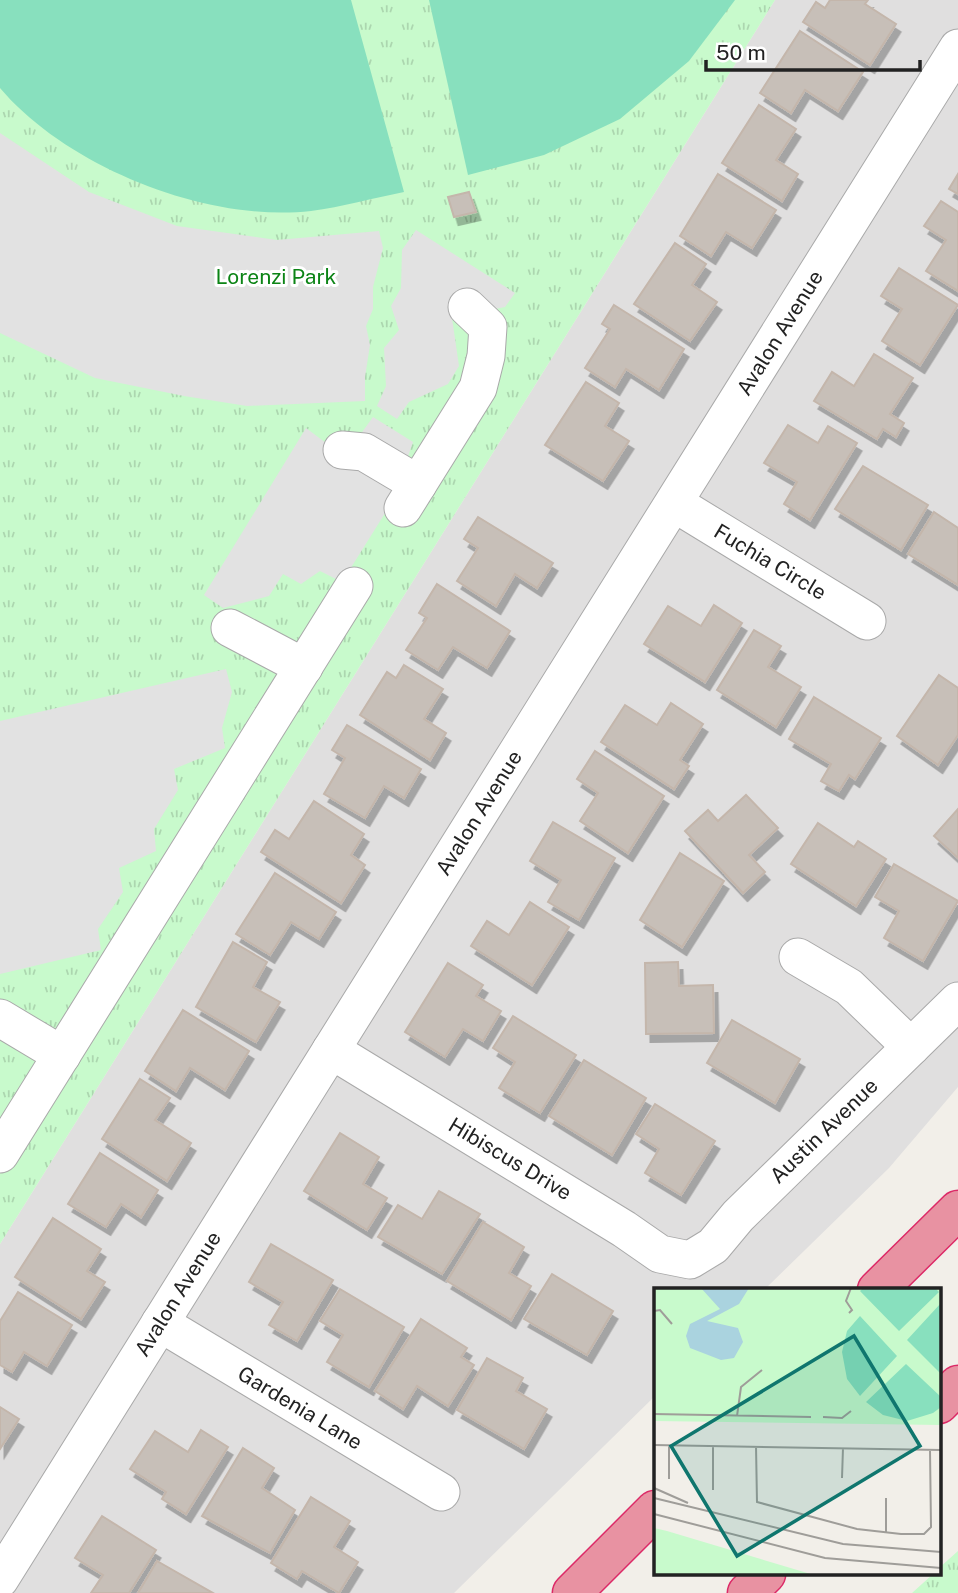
<svg xmlns="http://www.w3.org/2000/svg" width="958" height="1593" viewBox="0 0 958 1593" font-family="'Public Sans',sans-serif">
<defs>
<pattern id="park-tufts" width="24" height="20" patternUnits="userSpaceOnUse" patternTransform="scale(1.75)"><rect width="24" height="20" fill="#c8facc"/><path d="M3 7l-1-3M5 7V3M7 7l1-3M15 17l-1-3M17 17v-4M19 17l1-3" fill="none" stroke="#acd6af"/></pattern>
<filter id="shadow"><feDropShadow dx="4.5" dy="8" stdDeviation="0" flood-color="#0004"/></filter>
</defs>
<rect width="100%" height="100%" fill="#f2efe9"/>
<!-- residential -->
<polygon fill="#e0dfdf" points="775,0 958,0 958,1087 889,1168 764,1290 655,1290 655,1396 454,1593 0,1593 0,1244"/>
<!-- park -->
<g fill="url(#park-tufts)">
<polygon points="0,0 775,0 0,1244"/>
<polygon points="958,1551 958,1593 912,1593 933,1574 939,1574 939,1568"/>
</g>
<!-- pitch -->
<g fill="#88e0be">
<path d="M0 0H351L404 192C373 198 342 207 311 211 207 223 67 167 0 88Z"/>
<polygon points="429,0 735,0 689,61 620,119 544,155 468,175"/>
</g>
<!-- parking -->
<g fill="#e2e2e2">
<polygon points="0,133 89,192 177,226 277,240 379,231 383,248 373,287 373,309 366,326 370,345 365,377 365,401 247,406 184,396 95,378 0,333"/>
<polygon points="416,230 515,293 505,307 452,318 459,366 448,384 409,402 397,419 377,406 386,386 384,348 399,330 391,306 401,288 402,250"/>
<polygon points="373,417 413,442 392,502 342,582 320,571 301,584 283,574 269,596 223,608 204,595 306,428 326,443 360,435"/>
<polygon points="226,669 232,692 222,728 225,748 174,769 178,790 154,829 156,851 119,868 123,892 98,929 101,950 0,974 0,721"/>
</g>
<!-- building -->
<g fill="#c7bfb8" stroke="#c4b6ab" stroke-width="2" filter="url(#shadow)">
<polygon points="830,0 868,0 865,4 896,24 870,65 803,22 816,2 825,8"/>
<polygon points="800,31 863,72 838,111 805,90 791,113 760,93"/>
<polygon points="759,105 796,129 776,160 798,174 782,201 722,163"/>
<polygon points="718,174 776,210 752,248 726,232 711,256 680,236"/>
<polygon points="958,174 958,194 949,189"/>
<polygon points="469,192 476,212 454,217 448,197"/>
<polygon points="941,201 958,212 958,291 926,271 946,240 924,226"/>
<polygon points="675,243 706,264 692,285 717,302 690,341 634,304"/>
<polygon points="899,268 958,305 920,365 882,341 902,309 881,296"/>
<polygon points="614,305 684,349 659,390 626,369 615,387 585,368 610,329 602,324"/>
<polygon points="874,354 913,378 890,414 904,423 896,437 883,429 877,439 814,401 832,372 854,386"/>
<polygon points="586,382 619,403 605,426 629,441 603,481 545,445"/>
<polygon points="788,425 818,443 828,426 857,443 810,520 784,504 797,482 764,463"/>
<polygon points="863,466 928,505 901,550 835,509"/>
<polygon points="934,512 958,528 958,585 908,554"/>
<polygon points="478,517 553,563 537,588 515,574 496,606 457,581 478,548 464,539"/>
<polygon points="437,584 510,631 487,668 453,647 438,670 406,650 427,618 419,613"/>
<polygon points="714,605 742,623 705,682 644,644 668,606 701,626"/>
<polygon points="754,630 781,646 768,667 801,687 776,727 717,690"/>
<polygon points="404,665 443,689 424,719 446,733 430,760 360,715 387,672 396,678"/>
<polygon points="939,675 958,688 958,735 938,765 897,736"/>
<polygon points="814,697 881,738 855,779 849,775 839,791 821,781 831,764 789,739"/>
<polygon points="671,703 703,724 680,760 689,766 674,789 601,742 625,705 657,725"/>
<polygon points="347,725 421,769 404,798 384,786 365,818 324,794 345,758 332,750"/>
<polygon points="595,751 664,796 628,853 580,821 598,793 577,779"/>
<polygon points="746,795 778,828 749,855 765,872 743,893 685,831 708,810 718,821"/>
<polygon points="314,801 364,834 351,855 365,865 341,903 261,852 275,830 289,839"/>
<polygon points="958,809 958,858 934,836"/>
<polygon points="553,822 615,858 579,920 548,902 561,880 530,861"/>
<polygon points="818,823 854,847 858,841 886,859 856,906 791,864"/>
<polygon points="680,853 724,881 682,947 640,920"/>
<polygon points="894,864 958,901 923,961 884,938 899,911 875,897"/>
<polygon points="275,873 336,912 319,939 291,922 270,955 236,934"/>
<polygon points="530,902 569,927 532,985 471,946 487,921 509,935"/>
<polygon points="233,942 267,962 253,987 280,1002 256,1042 196,1007"/>
<polygon points="678,962 679,986 713,985 714,1033 646,1034 645,963"/>
<polygon points="448,963 483,985 476,996 501,1011 483,1041 463,1029 445,1057 405,1032"/>
<polygon points="183,1010 249,1051 225,1090 190,1068 176,1091 145,1071"/>
<polygon points="513,1016 576,1055 540,1113 499,1088 515,1062 493,1048"/>
<polygon points="732,1020 800,1059 775,1103 707,1063"/>
<polygon points="584,1060 646,1098 612,1155 549,1116"/>
<polygon points="140,1079 170,1098 155,1120 191,1143 167,1181 102,1139"/>
<polygon points="655,1104 715,1141 681,1195 645,1173 659,1149 636,1134"/>
<polygon points="340,1133 379,1157 363,1184 387,1198 367,1230 304,1191"/>
<polygon points="100,1153 158,1190 141,1217 121,1204 106,1227 68,1204"/>
<polygon points="439,1191 480,1214 442,1274 378,1237 398,1205 422,1219"/>
<polygon points="53,1218 101,1249 87,1271 105,1282 81,1319 15,1277"/>
<polygon points="483,1222 524,1247 509,1273 531,1286 511,1320 447,1281"/>
<polygon points="271,1244 333,1280 297,1341 269,1325 283,1302 249,1282"/>
<polygon points="552,1274 613,1311 587,1355 524,1319"/>
<polygon points="340,1289 404,1327 369,1387 327,1362 343,1335 320,1321"/>
<polygon points="18,1292 72,1325 47,1366 24,1352 12,1372 0,1365 0,1321"/>
<polygon points="421,1319 467,1348 461,1357 474,1365 448,1406 417,1386 403,1409 375,1391"/>
<polygon points="487,1358 523,1378 516,1391 547,1409 524,1449 457,1410"/>
<polygon points="0,1407 19,1419 0,1449"/>
<polygon points="201,1430 228,1447 186,1514 162,1499 166,1492 130,1469 155,1431 188,1452"/>
<polygon points="243,1448 274,1468 262,1488 295,1510 270,1553 202,1516"/>
<polygon points="311,1497 350,1521 334,1547 358,1562 339,1593 302,1571 297,1579 271,1563"/>
<polygon points="102,1516 156,1550 129,1593 91,1593 103,1575 75,1558"/>
<polygon points="157,1561 213,1593 138,1593"/>
</g>
<g fill="none" stroke-linecap="round" stroke-linejoin="round">
<!-- minor casing -->
<g stroke="#a9a9a9" stroke-width="39">
<g id="minor">
<polyline points="342,450 364,452 418,484"/>
<polyline points="674,503 867,621"/>
<polyline points="403,508 478,388 486,356 488,327 467,307"/>
<polyline points="230,628 304,667"/>
<polyline points="798,957 849,987 911,1047"/>
<polyline points="0,1018 62,1055"/>
<polyline points="331,1050 624,1229 660,1254 690,1260 713,1246 738,1216 958,1001"/>
<polyline points="0,1154 354,586"/>
<polyline points="160,1323 441,1492"/>
<polyline points="0,1579 958,48"/>
</g>
</g>
<!-- highway casing -->
<g stroke="#dc2a67" stroke-width="41">
<g id="highway">
<polyline points="877,1290 958,1210"/>
<polyline points="939,1404 958,1385"/>
<polyline points="572,1593 655,1510"/>
<polyline points="747,1593 766,1574"/>
</g>
</g>
<!-- minor -->
<use href="#minor" stroke="#fff" stroke-width="37"/>
<!-- highway -->
<use href="#highway" stroke="#e892a2" stroke-width="38"/>
</g>
<g text-anchor="middle" stroke-width="6" stroke-linejoin="round" paint-order="stroke">
<!-- park labels -->
<g font-size="21" fill="#0c8416" stroke="#fff">
<text x="276" y="284">Lorenzi Park</text>
</g>
<!-- street labels -->
<g font-size="21" fill="#222" stroke="#fff">
<text transform="translate(780 333) rotate(-58)" y="7">Avalon Avenue</text>
<text transform="translate(770 562) rotate(31)" y="7">Fuchia Circle</text>
<text transform="translate(479 813) rotate(-58)" y="7">Avalon Avenue</text>
<text transform="translate(824 1131) rotate(-44)" y="7">Austin Avenue</text>
<text transform="translate(510 1159) rotate(31)" y="7">Hibiscus Drive</text>
<text transform="translate(178 1294) rotate(-58)" y="7">Avalon Avenue</text>
<text transform="translate(300 1408) rotate(31)" y="7">Gardenia Lane</text>
</g>
</g>
<!-- overview -->
<g transform="translate(654 1288)">
<rect width="287" height="287" fill="#f2efe9"/>
<path d="M0 0H287V137L0 133ZM0 240 13 243 160 287H0Z" fill="#c8facc"/>
<path d="M209 0H281L285 4 245 43 206 3ZM287 15V86L253 52ZM206 28 243 68 206 108 193 91 188 64 193 43ZM252 76 287 109V119L279 125 253 133 229 127 212 114Z" fill="#88e0be"/>
<path d="M47 0H95L85 16 53 33 84 40 89 54 80 70 67 72 36 60 32 48 36 36 66 21Z" fill="#aad3df"/>
<path fill="none" stroke="#9f9d99" stroke-width="2" d="M0 23 6 22 18 36M195 25 198 22 192 13 197 0M0 126 157 129M83 128 87 99 108 82M169 129 188 130 197 123M0 157 287 162M59 158V202M102 158 103 214 203 241 247 246H270L277 239 276 162M188 190 189 160M15 191V157M0 200 34 215M0 210 189 256 287 264M0 226 171 270 287 280M232 245V210"/>
<path fill="#0f766e" fill-opacity="0.15" stroke="#0f766e" stroke-width="3.5" d="M200 48 266 158 83 268 17 158Z"/>
<rect width="287" height="287" fill="none" stroke="#222" stroke-width="3.5"/>
</g>
<!-- scale -->
<path d="M706 60v10h214v-10" fill="none" stroke="#222222" stroke-width="3.5"/>
<text x="716" y="60" font-size="21" fill="#222222" stroke="#ffffff" stroke-width="5" paint-order="stroke">50 m</text>
</svg>
